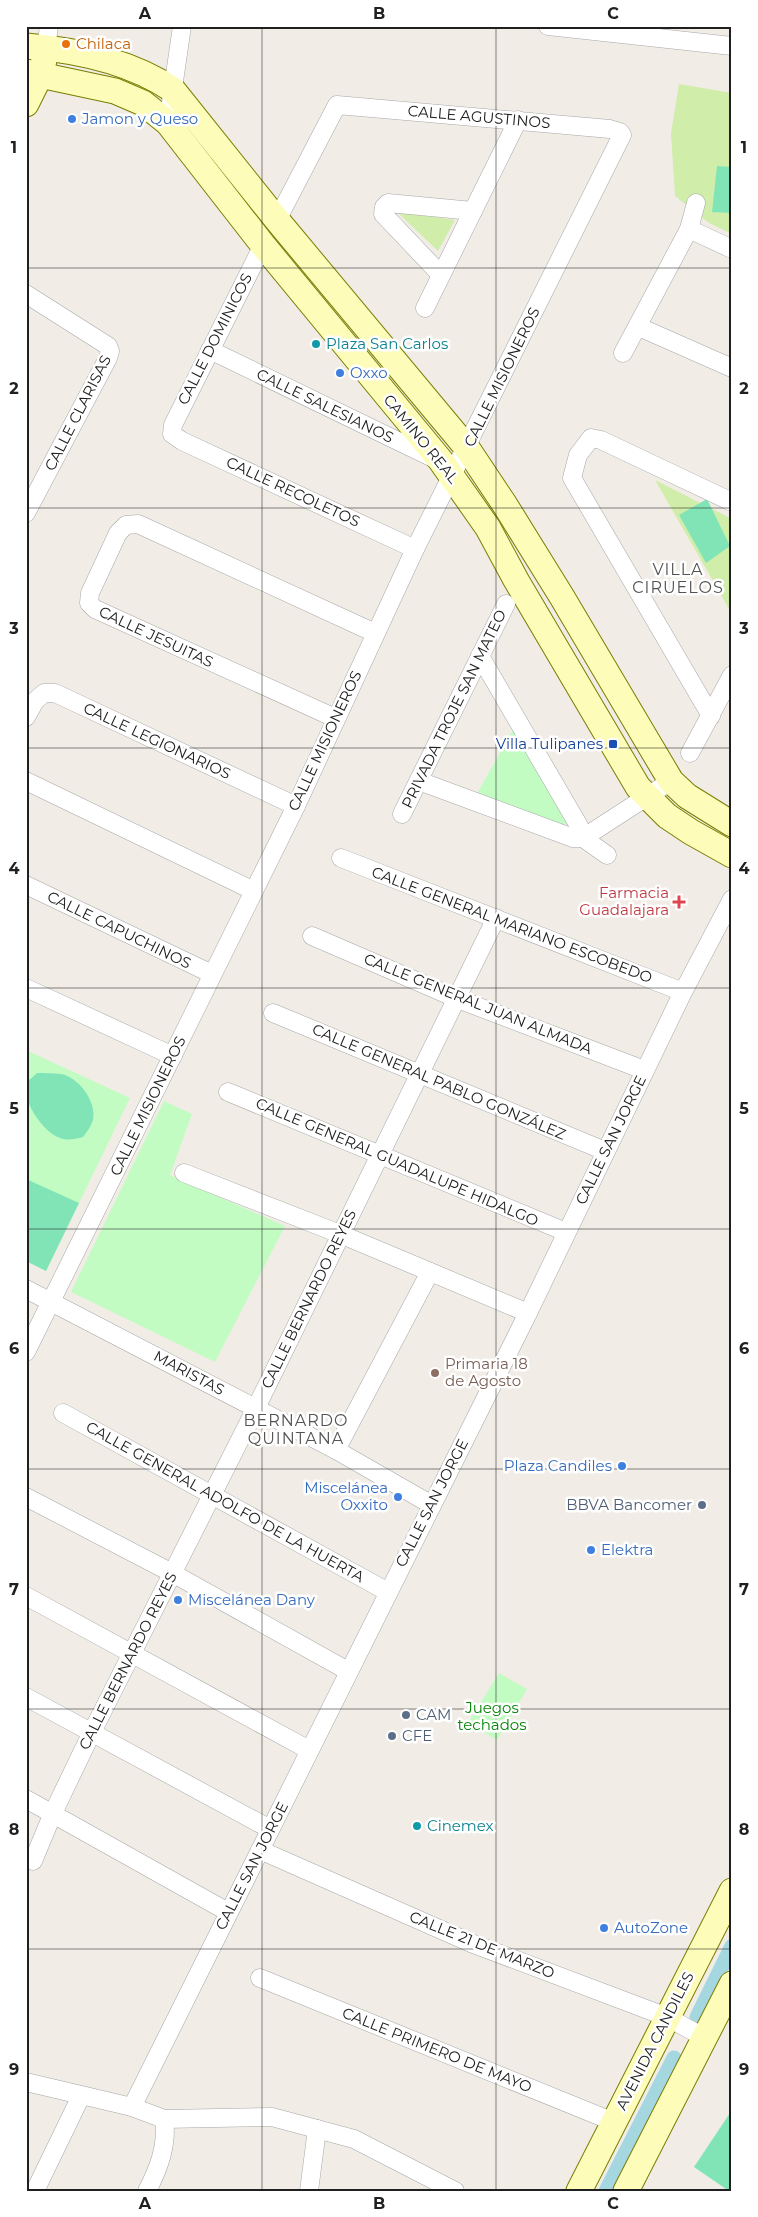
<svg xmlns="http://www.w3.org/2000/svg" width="758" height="2217" viewBox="0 0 758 2217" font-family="Montserrat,sans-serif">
<rect width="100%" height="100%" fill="#f1ede6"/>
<!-- grass -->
<g fill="#d0edaa">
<polygon points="679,84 732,93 732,234 709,223 675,196 671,133"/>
<polygon points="397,212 455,220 438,251"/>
<polygon points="655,480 732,519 732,614"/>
</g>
<!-- park -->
<g fill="#c2fcc3">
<polygon points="513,730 567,821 561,832 475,797"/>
<polygon points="26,1050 130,1098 46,1271 26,1261"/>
<polygon points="164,1101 192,1114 170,1175 285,1226 215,1362 71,1292"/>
<polygon points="499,1673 527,1689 497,1740 468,1723"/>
</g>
<!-- pitch -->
<g fill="#81e4b7">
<polygon points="717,166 732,167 732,213 712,212"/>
<polygon points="707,499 730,546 706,563 679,515"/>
<path d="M37 1073C44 1073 53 1073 61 1074 78 1077 97 1101 93 1120 91 1126 87 1132 83 1137 75 1139 68 1141 60 1138 44 1133 19 1099 28 1081 30 1079 34 1076 37 1073Z"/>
<polygon points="26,1179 79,1203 46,1271 26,1261"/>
<polygon points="732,2110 732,2191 729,2191 694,2167"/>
</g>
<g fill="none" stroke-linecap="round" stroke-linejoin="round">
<!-- canal -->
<g stroke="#a5d7e1" stroke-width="15">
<polyline points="697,2017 732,1946"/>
<polyline points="606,2191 674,2058"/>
</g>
<!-- street casing -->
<g stroke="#a7a7a7" stroke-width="19">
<g id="street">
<polyline points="548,26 732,46"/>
<polyline points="46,48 49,26"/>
<polyline points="168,123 182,26"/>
<polyline points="689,229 732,249"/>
<polyline points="263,245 173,425 172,434 182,441 415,549"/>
<polyline points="441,275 383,214 384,207 388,203 473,211"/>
<polyline points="26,294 108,346 110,351 108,358 26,513"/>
<polyline points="425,308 518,120"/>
<polyline points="639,327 732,368"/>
<polyline points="210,350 439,461"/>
<polyline points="623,353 689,229 696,203"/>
<polyline points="480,656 579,826 583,838 607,855"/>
<polyline points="711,716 572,478 578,455 591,438 601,440 732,502"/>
<polyline points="26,717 35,701 44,693 55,693 296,806"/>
<polyline points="335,718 95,609 89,603 90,593 118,533 126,525 138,524 375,633"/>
<polyline points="690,753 732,675"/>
<polyline points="26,781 254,891"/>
<polyline points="419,781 573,838 583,838 671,781"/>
<polyline points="402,814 506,604"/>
<polyline points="341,858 683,992"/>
<polyline points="26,885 212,974"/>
<polyline points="312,936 458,999 644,1070"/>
<polyline points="26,988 173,1056"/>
<polyline points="273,1013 605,1151"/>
<polyline points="228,1092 566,1232"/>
<polyline points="184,1173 340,1234 528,1313"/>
<polyline points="26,1289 336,1450 432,1505"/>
<polyline points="26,1352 296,806 415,549 622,135 620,132 610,129 337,105 277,220"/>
<polyline points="63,1413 388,1592"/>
<polyline points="336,1450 430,1272"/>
<polyline points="26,1497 172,1573 348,1671"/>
<polyline points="26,1596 309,1750"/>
<polyline points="26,1697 270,1829"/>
<polyline points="26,1799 228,1912"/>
<polyline points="260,1850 471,1943 667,2017 696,2033 705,2035"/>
<polyline points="33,1861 53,1813 92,1732 256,1408 496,918"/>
<polyline points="260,1978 614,2122"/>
<polyline points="26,2082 132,2107 164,2119 272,2117 354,2139 455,2191"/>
<polyline points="132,2107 528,1313 683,992 732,899"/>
<polyline points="35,2191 81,2096"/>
<path d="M147 2191C159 2168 168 2144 164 2119"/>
<polyline points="309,2191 317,2129"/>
</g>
</g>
<!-- secondary casing -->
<g stroke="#797e00" stroke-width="27">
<g id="secondary">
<path d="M26 46C76 50 132 62 173 90L277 220 467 448 505 505 562 597 671 781 687 796 732 824"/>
<polyline points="26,72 115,91 143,103 168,123 263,245 441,461 488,528 516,580 638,787 667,816 691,832 732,855"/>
<polyline points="26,104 41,74 44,60"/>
<polyline points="579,2191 732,1891"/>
<polyline points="626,2191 732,1984"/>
</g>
</g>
<!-- street -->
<use href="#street" stroke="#fff" stroke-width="18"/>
<!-- secondary -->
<use href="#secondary" stroke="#fdfcb9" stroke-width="25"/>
</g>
<!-- grid -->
<path fill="none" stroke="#202020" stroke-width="1" stroke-opacity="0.55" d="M262 26V2191M496 26V2191M26 268H732M26 508H732M26 748H732M26 988H732M26 1229H732M26 1469H732M26 1709H732M26 1949H732"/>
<!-- markers -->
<circle fill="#e8710a" stroke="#fff" stroke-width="2" cx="66" cy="44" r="5"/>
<g fill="#3f7fe0" stroke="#fff" stroke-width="2">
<circle cx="72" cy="119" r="5"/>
<circle cx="340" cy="373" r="5"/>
<circle cx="622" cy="1466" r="5"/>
<circle cx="398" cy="1497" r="5"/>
<circle cx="591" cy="1550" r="5"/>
<circle cx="178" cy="1600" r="5"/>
<circle cx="604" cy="1928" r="5"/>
</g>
<g fill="#0f9aa8" stroke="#fff" stroke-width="2">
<circle cx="316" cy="344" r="5"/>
<circle cx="417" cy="1826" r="5"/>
</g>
<rect fill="#1a4fb4" stroke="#fff" stroke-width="2" x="608" y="739" width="10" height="10" rx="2.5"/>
<path fill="#e0444e" stroke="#fff" stroke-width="2" d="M676.5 894.5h5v5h5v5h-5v5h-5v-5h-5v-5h5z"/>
<circle fill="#8d6e63" stroke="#fff" stroke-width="2" cx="435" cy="1373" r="5"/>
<g fill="#5c6f8a" stroke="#fff" stroke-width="2">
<circle cx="702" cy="1505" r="5"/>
<circle cx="406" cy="1715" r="5"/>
<circle cx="392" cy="1736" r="5"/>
</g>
<g text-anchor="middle" stroke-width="5" stroke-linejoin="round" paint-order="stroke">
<!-- food labels -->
<g font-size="15" fill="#c56008" stroke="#fff" text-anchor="start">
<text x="76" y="49">Chilaca</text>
</g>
<!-- street labels -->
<g font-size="15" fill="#202020" stroke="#fff">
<text transform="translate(479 117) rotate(5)" y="5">CALLE AGUSTINOS</text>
<text transform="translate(215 339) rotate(-63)" y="5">CALLE DOMINICOS</text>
<text transform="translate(502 377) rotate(-64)" y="5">CALLE MISIONEROS</text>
<text transform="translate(325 406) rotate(26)" y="5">CALLE SALESIANOS</text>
<text transform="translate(78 413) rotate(-63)" y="5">CALLE CLARISAS</text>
<text transform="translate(421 439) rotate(51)" y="5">CAMINO REAL</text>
<text transform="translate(293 492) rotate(25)" y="5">CALLE RECOLETOS</text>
<text transform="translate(156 637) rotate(25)" y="5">CALLE JESUITAS</text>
<text transform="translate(454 709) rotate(-64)" y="5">PRIVADA TROJE SAN MATEO</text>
<text transform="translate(157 741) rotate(25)" y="5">CALLE LEGIONARIOS</text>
<text transform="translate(325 741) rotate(-65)" y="5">CALLE MISIONEROS</text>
<text transform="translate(512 925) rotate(21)" y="5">CALLE GENERAL MARIANO ESCOBEDO</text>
<text transform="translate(119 930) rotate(26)" y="5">CALLE CAPUCHINOS</text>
<text transform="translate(478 1004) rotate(22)" y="5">CALLE GENERAL JUAN ALMADA</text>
<text transform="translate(439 1082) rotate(23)" y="5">CALLE GENERAL PABLO GONZÁLEZ</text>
<text transform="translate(148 1106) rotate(-64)" y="5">CALLE MISIONEROS</text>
<text transform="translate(611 1140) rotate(-64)" y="5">CALLE SAN JORGE</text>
<text transform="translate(397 1162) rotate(23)" y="5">CALLE GENERAL GUADALUPE HIDALGO</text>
<text transform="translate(309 1299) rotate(-64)" y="5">CALLE BERNARDO REYES</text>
<text transform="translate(189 1373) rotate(28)" y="5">MARISTAS</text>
<text transform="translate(225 1502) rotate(29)" y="5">CALLE GENERAL ADOLFO DE LA HUERTA</text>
<text transform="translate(432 1503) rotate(-63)" y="5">CALLE SAN JORGE</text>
<text transform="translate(128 1661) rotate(-63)" y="5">CALLE BERNARDO REYES</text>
<text transform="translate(252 1866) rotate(-63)" y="5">CALLE SAN JORGE</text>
<text transform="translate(482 1945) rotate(22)" y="5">CALLE 21 DE MARZO</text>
<text transform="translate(655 2041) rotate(-63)" y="5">AVENIDA CANDILES</text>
<text transform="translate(437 2050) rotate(22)" y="5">CALLE PRIMERO DE MAYO</text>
</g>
<!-- shop labels -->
<g font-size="15" fill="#366cbe" stroke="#fff" text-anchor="start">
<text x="82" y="124">Jamon y Queso</text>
<text x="350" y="378">Oxxo</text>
<text x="612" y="1471" text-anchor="end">Plaza Candiles</text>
<text x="388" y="1493" text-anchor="end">Miscelánea<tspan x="388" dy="17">Oxxito</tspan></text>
<text x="601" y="1555">Elektra</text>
<text x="188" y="1605">Miscelánea Dany</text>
<text x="614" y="1933">AutoZone</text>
</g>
<!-- culture labels -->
<g font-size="15" fill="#0d838f" stroke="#fff" text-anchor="start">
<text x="326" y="349">Plaza San Carlos</text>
<text x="427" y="1831">Cinemex</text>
</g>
<!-- transit labels -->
<g font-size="15" fill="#164399" stroke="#fff" text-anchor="end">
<text x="603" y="749">Villa Tulipanes</text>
</g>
<!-- health labels -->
<g font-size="15" fill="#be3a42" stroke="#fff" text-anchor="end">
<text x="669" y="898">Farmacia<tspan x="669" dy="17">Guadalajara</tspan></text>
</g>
<!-- education labels -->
<g font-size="15" fill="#785e54" stroke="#fff" text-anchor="start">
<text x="445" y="1369">Primaria 18<tspan x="445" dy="17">de Agosto</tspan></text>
</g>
<!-- service labels -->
<g font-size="15" fill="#4e5e75" stroke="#fff" text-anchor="start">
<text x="692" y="1510" text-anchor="end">BBVA Bancomer</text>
<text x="416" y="1720">CAM</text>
<text x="402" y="1741">CFE</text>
</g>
<!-- park labels -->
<g font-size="15" fill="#068608" stroke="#fff">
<text x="492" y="1713">Juegos<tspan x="492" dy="17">techados</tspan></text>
</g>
<!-- neighbourhood labels -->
<g font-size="16" letter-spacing="1" fill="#535353" stroke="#fff">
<text x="678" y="575">VILLA<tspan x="678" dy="18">CIRUELOS</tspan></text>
<text x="296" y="1426">BERNARDO<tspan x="296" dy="18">QUINTANA</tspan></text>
</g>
</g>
<!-- border -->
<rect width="758" height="2217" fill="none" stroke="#ffffff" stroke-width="55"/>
<rect x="28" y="28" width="702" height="2162" fill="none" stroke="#202020" stroke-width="2"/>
<g font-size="16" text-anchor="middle" font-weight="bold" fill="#202020">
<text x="145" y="19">A</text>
<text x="379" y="19">B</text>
<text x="613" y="19">C</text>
<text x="14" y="153">1</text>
<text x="744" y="153">1</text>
<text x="14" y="394">2</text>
<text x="744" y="394">2</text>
<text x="14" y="634">3</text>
<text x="744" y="634">3</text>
<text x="14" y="874">4</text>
<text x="744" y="874">4</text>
<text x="14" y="1114">5</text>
<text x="744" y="1114">5</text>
<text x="14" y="1354">6</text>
<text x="744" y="1354">6</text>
<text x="14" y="1595">7</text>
<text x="744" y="1595">7</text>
<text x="14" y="1835">8</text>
<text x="744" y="1835">8</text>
<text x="14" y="2075">9</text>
<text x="744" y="2075">9</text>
<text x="145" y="2209">A</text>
<text x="379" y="2209">B</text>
<text x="613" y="2209">C</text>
</g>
</svg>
